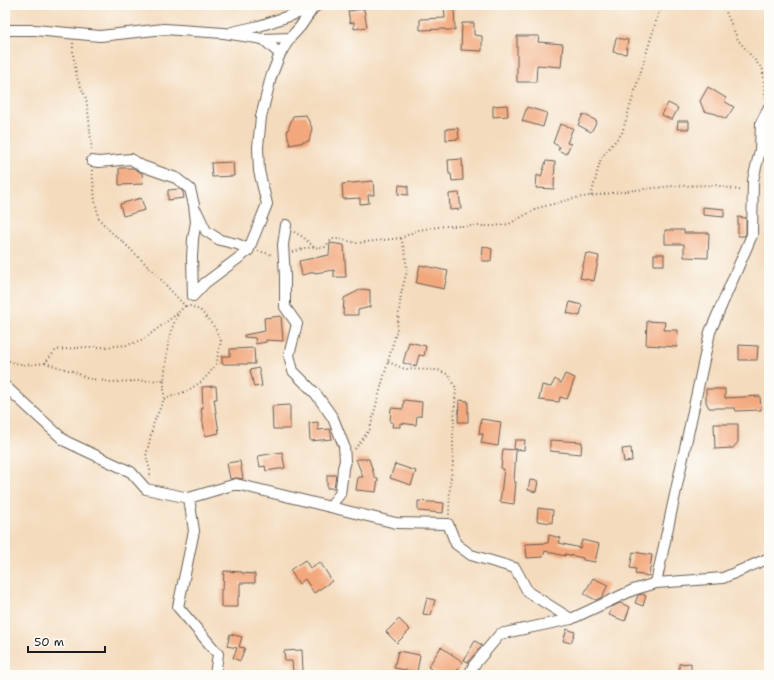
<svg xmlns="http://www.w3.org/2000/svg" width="774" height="680" viewBox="0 0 774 680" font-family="'Shantell Sans',sans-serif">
<rect width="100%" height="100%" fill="#fdfcf7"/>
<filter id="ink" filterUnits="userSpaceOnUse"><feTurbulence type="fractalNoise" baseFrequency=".025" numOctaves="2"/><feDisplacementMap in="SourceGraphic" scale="8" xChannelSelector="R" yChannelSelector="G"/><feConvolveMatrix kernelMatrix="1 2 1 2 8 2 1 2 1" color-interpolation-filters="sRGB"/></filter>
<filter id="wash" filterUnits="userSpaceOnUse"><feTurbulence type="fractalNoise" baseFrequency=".012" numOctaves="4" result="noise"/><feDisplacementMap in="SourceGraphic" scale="16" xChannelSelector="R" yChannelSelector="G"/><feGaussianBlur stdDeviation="0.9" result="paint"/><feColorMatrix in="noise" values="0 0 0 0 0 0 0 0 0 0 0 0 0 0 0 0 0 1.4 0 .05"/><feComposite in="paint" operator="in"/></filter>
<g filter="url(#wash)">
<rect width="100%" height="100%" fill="#f4dbbd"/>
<g id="blocks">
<!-- building -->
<g fill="#f3a77b">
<polygon points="444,5 454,5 455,30 445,30 445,29 420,30 420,19 445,18"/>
<polygon points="364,9 367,27 354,29 354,22 350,23 348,11"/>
<polygon points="462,23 474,23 474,35 482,36 482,51 461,50"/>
<polygon points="517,36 539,36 538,42 563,44 561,67 537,65 536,82 517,82"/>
<polygon points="616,38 628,40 626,54 613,52"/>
<polygon points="708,87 726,98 724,101 734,107 726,119 716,114 704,111 700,101"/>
<polygon points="668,103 678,108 672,120 662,115"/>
<polygon points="507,105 508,116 493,117 493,106"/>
<polygon points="527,107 547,113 543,127 522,121"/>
<polygon points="583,114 597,121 591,132 578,125"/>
<polygon points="306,115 312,128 309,141 290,145 287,132 293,116"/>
<polygon points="678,121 689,121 689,129 677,129"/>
<polygon points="560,124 573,128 567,143 571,144 566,154 558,150 560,147 553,143"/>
<polygon points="458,128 459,139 446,140 446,129"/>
<polygon points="462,159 463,180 452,181 451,174 449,174 448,160"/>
<polygon points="546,161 555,162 554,189 536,188 537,175 541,177"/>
<polygon points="233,162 234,176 212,177 211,163"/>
<polygon points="119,168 133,168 142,173 143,184 119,185"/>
<polygon points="373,181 374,195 368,195 369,203 360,204 360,198 343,199 342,184"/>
<polygon points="399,185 408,186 408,195 398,194"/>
<polygon points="180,189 183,192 184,198 168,200 168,190"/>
<polygon points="459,193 461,209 450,210 449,194"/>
<polygon points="141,198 145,210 123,216 120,204"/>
<polygon points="703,207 724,209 724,217 703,215"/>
<polygon points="738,217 746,218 746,234 744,236 738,236"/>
<polygon points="665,230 684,230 684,233 709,233 708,258 684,257 684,244 665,244"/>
<polygon points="330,243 344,245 346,277 334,277 334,270 315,273 315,272 302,275 299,261 329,255"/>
<polygon points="483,246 492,249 491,261 482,261"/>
<polygon points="586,253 599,256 594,281 580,278"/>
<rect x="654" y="254" width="10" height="11"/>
<polygon points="420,265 448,271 444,289 416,283"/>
<polygon points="362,289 370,290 370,307 358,310 358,315 343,315 344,298"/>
<polygon points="570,302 582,305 580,316 567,313"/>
<polygon points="281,316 283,341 266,340 266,342 256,344 255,338 244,337 244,335 265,331 264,318"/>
<polygon points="647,321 665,322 664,330 678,330 677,347 646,345"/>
<polygon points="409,342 426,346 424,356 419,355 416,366 403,363"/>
<polygon points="739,345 758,346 757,360 739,360"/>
<polygon points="254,348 255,364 222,364 222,356 230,356 230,349"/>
<polygon points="259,368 262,386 254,387 250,370"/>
<polygon points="565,374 575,378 567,399 560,397 559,402 539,400 542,385 551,387 555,379 561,383"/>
<polygon points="216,386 217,399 214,399 219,433 205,436 201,409 203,408 202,387"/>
<polygon points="706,389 725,389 725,398 760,396 761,410 736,411 735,408 709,408 706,402"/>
<polygon points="404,400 422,402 421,416 417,416 416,425 400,423 400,427 392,427 393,422 390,422 391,408 403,409"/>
<polygon points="459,400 468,401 468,422 458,422"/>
<polygon points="290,405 290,429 273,429 272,406"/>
<polygon points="481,419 501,422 498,446 481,443 483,434 479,434"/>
<polygon points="318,422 318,430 330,429 332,439 310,441 309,423"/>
<polygon points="714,424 738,424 738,442 733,448 715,449"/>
<polygon points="515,440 525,440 524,450 514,449"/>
<polygon points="550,440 582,442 581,454 550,451"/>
<polygon points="631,448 632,461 624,462 622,449"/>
<polygon points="503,449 516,450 514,482 516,482 514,504 500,502 504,469 501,469"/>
<polygon points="282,452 285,468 266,471 265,466 260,467 258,456"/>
<polygon points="356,459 369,459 375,478 378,479 376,492 356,490 358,477 363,477"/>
<polygon points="240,461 243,479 237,478 230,479 227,463"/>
<polygon points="395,464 416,471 411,485 390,478"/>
<polygon points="327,475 336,475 334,488 327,488"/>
<polygon points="530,480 538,481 536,492 528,490"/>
<polygon points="418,501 444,503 443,513 418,511"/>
<polygon points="538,508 553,510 552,523 537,521"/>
<polygon points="549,535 561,538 559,543 580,548 582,540 599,544 595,562 583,560 583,558 565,554 565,556 545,551 543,557 527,558 526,547 525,547 525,544 548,543"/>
<polygon points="633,552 652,555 649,576 635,574 636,569 630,568"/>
<polygon points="305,560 310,568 320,562 332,581 314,593 305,579 299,584 290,570"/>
<polygon points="224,571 242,572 242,573 255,574 255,583 240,583 240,596 238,596 238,607 221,607 221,589 223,589"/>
<polygon points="593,578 608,585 602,597 596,600 584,594"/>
<polygon points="642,594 646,596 643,606 635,603 638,595"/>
<polygon points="427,598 435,600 431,615 423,614"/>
<polygon points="620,603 630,607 625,621 609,615 612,607"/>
<polygon points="399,619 410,630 397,643 386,632"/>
<polygon points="567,629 575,632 571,643 563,641"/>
<polygon points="230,634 242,637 239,647 245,648 240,661 233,658 237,648 227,646"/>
<polygon points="475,641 482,645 468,662 464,660"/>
<polygon points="441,647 463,662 454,675 440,675 428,667"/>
<polygon points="302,650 303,671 293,672 292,661 285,661 284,651"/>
<polygon points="398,651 420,655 417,672 394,668"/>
<polygon points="691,663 691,673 679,673 679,664"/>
</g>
</g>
</g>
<g filter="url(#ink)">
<use href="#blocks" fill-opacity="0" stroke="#685f54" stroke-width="1"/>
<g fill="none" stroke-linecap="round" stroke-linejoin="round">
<!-- minor casing -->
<g stroke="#685f54" stroke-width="12">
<g id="minor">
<polyline points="5,30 35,30 100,36 164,29 224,33 263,39 280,54"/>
<polyline points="232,32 259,26 313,8 318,5"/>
<polyline points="263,39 290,38 300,27 313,8"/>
<polyline points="92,161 99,162 131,159 142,166 176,178 190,189 194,205 196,222 193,239 192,257 193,296 205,283 248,251 259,224 267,204 259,171 258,147 261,117 271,77 280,54 290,38"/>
<polyline points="197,212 206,231 220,240 237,244 249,249"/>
<polyline points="286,225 283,245 285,276 285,307 297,324 289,355 293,371 316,394 333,418 344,446 345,461 343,468 342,479 340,494 335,500 331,507"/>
<polyline points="5,386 65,441 131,472 146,489 189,498"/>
<polyline points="656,583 710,332 752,235 753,180 760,150 761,123 769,107"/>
<polyline points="215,675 218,654 178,607 194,531 189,498 236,484 396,523 448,524 456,544 471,555 515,568 528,592 571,619"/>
<polyline points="469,675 474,665 500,634 571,619 633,590 656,583 723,578 769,558"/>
</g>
</g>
<!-- path -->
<g stroke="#685f54" stroke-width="2" stroke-dasharray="1 3" stroke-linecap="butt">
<polyline points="723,5 738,40 763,70 765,98"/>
<polyline points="73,43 73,54 77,78 86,98 89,119 92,152"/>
<polyline points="92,170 95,201 99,219 111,232 122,241 154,272 185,306 179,312 172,328 168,344 164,380 164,399 154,422 146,456 150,470 150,478"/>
<polyline points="591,196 601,158 622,133 661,5"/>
<polyline points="294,232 303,237 314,247"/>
<polyline points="258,251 273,255"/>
<polyline points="293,252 305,248 325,247 332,239 339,239 357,243 401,238 418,230 445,226 494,226 509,224 538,208 575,198 635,190 673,186 715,185 743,191"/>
<path d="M5 359C19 366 30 365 45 363L56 350 86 347H104L128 345 144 339 178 313"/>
<polyline points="388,362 405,369 438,370 449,375 456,388 453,437 453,464 450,484 449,515"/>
<polyline points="45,363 75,372 86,378 111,382 164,380"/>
<polyline points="164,399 187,391 201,382 208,375 216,364 221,341 215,328 207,318 201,311 191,306 185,306"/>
<polyline points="355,449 370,429 376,405 397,329 401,294 407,271 405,252 401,238"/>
</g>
<!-- minor -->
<use href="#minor" stroke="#fff" stroke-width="10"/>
</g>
</g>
<!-- margin -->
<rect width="774" height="680" fill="none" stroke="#fdfcf7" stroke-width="20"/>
<!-- scale -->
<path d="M28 646v6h77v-6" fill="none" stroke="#1c1c1c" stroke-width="2"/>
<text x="34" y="646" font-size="12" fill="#1c1c1c" stroke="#fdfcf7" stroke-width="3" paint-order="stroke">50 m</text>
</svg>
